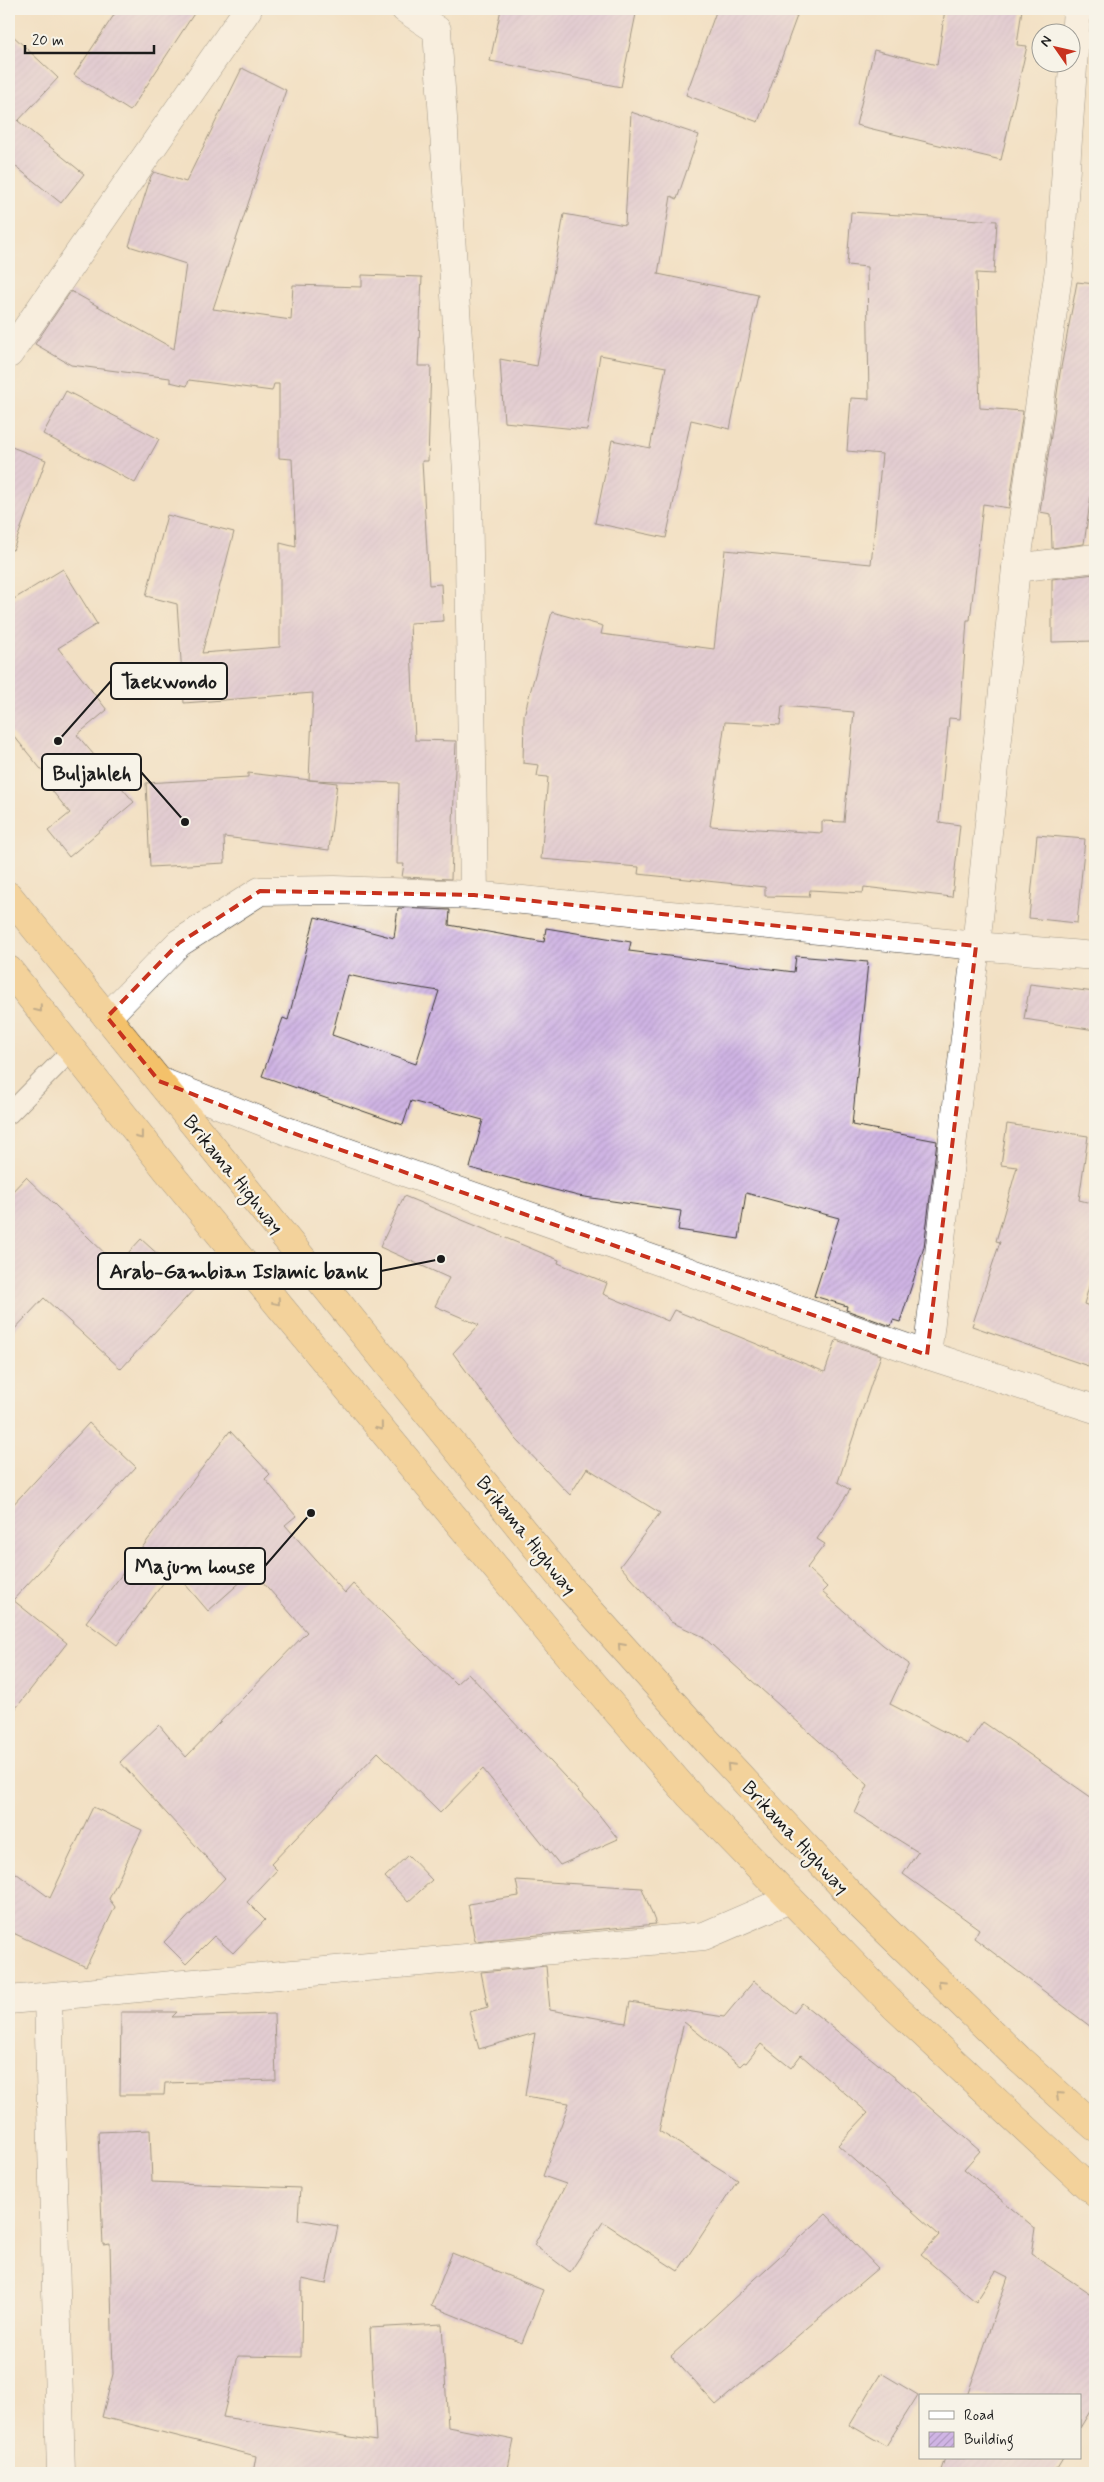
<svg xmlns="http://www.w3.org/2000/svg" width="1104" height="2482" viewBox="0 0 1104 2482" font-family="Mynerve,sans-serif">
<defs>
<pattern id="building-hatch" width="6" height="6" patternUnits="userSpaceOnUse" patternTransform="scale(1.25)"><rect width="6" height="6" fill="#cfb4e4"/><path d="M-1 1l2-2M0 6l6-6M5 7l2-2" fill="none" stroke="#b19ac3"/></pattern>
</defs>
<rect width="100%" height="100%" fill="#f7f3e8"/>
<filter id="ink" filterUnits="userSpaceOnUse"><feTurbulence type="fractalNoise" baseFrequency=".02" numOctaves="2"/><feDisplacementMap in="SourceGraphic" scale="10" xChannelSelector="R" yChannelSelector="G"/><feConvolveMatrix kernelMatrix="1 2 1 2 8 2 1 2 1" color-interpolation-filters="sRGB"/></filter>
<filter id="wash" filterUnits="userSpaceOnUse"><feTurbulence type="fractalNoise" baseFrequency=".0096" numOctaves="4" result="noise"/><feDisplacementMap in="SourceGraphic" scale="20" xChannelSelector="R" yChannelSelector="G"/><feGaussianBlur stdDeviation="1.12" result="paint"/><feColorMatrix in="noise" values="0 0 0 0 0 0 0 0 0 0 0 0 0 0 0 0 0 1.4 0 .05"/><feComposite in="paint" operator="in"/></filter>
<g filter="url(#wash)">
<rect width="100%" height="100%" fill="#f2e0c3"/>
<g id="blocks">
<!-- building -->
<g fill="url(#building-hatch)" fill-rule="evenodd">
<polygon points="118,9 197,9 130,111 74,75"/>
<polygon points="501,9 637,9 621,87 490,61"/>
<polygon points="717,9 777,9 797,16 758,122 686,95"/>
<polygon points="945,9 1022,9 1017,45 1027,46 1001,160 856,125 874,50 937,65"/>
<polygon points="9,32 58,78 18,121 84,174 61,203 9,161"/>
<polygon points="242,68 286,90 213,309 291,320 293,285 362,287 362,275 422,277 418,366 431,366 428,461 422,461 429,585 441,584 443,621 410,623 415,740 456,741 451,879 402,877 404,864 397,864 399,783 309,780 313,693 184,703 177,604 146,596 167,515 234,532 202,653 280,647 280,543 296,547 292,459 279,458 279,384 274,384 272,391 189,380 187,386 170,382 170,378 71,365 35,344 71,291 174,349 186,264 129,246 151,176 154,172 186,182"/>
<polygon points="631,112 699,135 677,199 671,196 658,274 758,295 730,429 691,420 666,538 595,523 612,440 650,448 666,367 600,355 587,430 504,422 500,359 537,366 564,214 625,225"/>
<path d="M851 212 997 221 994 274 976 273 980 408 1023 411 1009 508 983 504 970 620H967L960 719 949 718 939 822 960 825 952 897 864 887 863 893 810 890 809 897 765 896V887L638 874 639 867 541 859 548 777 537 776 539 765 523 763 524 715 552 612 603 626 601 634 714 649 725 550 871 564 882 454 847 451 851 398 869 399 867 267 847 265ZM782 706 854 712 844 822 822 821V833L710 826 725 722 780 725Z"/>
<polygon points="1077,282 1095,284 1095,468 1084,544 1052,548 1051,514 1040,512 1060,373"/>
<polygon points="66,391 159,439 135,483 43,434"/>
<polygon points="9,446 46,460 13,550 9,549"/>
<polygon points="63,569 97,624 58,648 107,710 77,735 134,802 69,857 48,831 70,813 45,782 49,779 9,730 9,602"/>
<polygon points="1095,574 1095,641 1052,642 1052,579"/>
<polygon points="248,773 337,783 329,850 224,837 225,863 150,867 146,783 248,777"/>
<polygon points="1037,835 1085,839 1077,923 1029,918"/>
<path d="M398 908 450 910 449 925 544 942 546 928 631 942 629 951 794 972 796 956 868 962 852 1125 937 1141 924 1247 900 1322 893 1320 891 1326 846 1310 847 1306 814 1296 839 1218 746 1193 739 1239 678 1230 681 1211 578 1196 470 1168 483 1120 411 1101 403 1125 262 1076 283 1018 288 1020 315 917 394 938ZM348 975 375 981 439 991 416 1064 332 1035Z"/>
<polygon points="1030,984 1095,992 1095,1030 1024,1019"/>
<polygon points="1007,1124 1088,1136 1079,1200 1095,1204 1095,1266 1084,1304 1095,1308 1095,1344 1088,1366 972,1326 1000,1242 996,1241 1017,1167 1001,1165"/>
<polygon points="26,1177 117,1265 141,1239 195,1288 121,1369 44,1298 9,1335 9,1195"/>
<polygon points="404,1196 559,1260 558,1263 607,1283 603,1294 668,1321 674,1310 825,1372 836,1340 881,1355 838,1482 850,1490 817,1539 825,1544 807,1568 827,1587 822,1592 883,1645 909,1664 890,1704 968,1744 983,1722 1095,1800 1095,2030 974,1938 979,1929 903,1874 918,1852 855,1813 868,1785 702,1636 671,1622 620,1566 660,1513 587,1468 570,1495 516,1439 453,1353 479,1325 435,1306 449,1278 380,1247"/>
<polygon points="89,1423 136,1467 13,1600 67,1643 9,1717 9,1509"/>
<polygon points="230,1431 270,1474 265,1479 296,1516 285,1525 345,1593 353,1584 456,1684 468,1673 593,1807 618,1839 560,1865 483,1769 440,1813 378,1752 271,1864 277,1870 247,1902 265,1920 233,1953 214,1936 186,1964 164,1942 225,1878 120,1762 159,1725 186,1757 307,1632 253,1571 208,1611 173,1570 117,1645 86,1622"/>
<polygon points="93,1807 142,1830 109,1899 115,1907 86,1967 9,1931 9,1868 50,1898"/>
<polygon points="408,1855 432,1880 408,1902 385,1877"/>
<polygon points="516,1880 642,1888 656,1924 475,1941 468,1904 519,1896"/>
<polygon points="546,1966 550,2010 626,2023 630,2002 724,2017 754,1981 794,2013 802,2003 898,2080 980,2151 964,2169 1035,2228 1031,2254 1095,2297 1095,2403 1080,2428 1080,2396 967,2396 1008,2277 996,2271 976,2302 921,2255 939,2235 838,2145 868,2113 801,2055 791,2068 761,2044 746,2063 744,2062 740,2066 684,2022 659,2131 738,2180 678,2271 603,2222 570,2272 534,2245 566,2184 543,2176 569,2103 525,2096 535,2033 479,2049 469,2012 488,2007 481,1972"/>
<polygon points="121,2012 177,2012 172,2017 274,2014 276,2080 165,2083 164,2095 120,2095"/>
<polygon points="150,2130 152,2182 300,2188 298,2219 338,2226 326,2284 302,2279 301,2357 238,2356 223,2417 376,2441 370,2328 442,2324 448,2427 514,2440 507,2473 253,2473 256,2456 102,2417 113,2374 110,2244 103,2245 98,2132"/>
<polygon points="826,2214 878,2268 716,2405 671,2356"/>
<polygon points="452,2253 543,2290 522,2343 431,2306"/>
<polygon points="881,2373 918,2395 886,2446 850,2425"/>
<polygon points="945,2458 1063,2458 1054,2473 940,2473"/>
</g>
</g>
</g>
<g filter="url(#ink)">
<use href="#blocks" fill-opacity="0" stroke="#3c3935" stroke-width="1"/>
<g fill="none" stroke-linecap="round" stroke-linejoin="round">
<!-- lane casing -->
<g stroke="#3c3935" stroke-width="21">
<polyline id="lane" points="9,1114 72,1050"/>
</g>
<!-- street casing -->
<g stroke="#3c3935" stroke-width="29">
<g id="street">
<polyline points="405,9 437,30 468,486 474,895"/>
<polyline points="9,354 248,9"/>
<polyline points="1016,568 1095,558"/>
<polyline points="107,1017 179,943 260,891 335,890 474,895 976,946 1095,956"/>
<polyline points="159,1081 284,1130 927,1355 1095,1409"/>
<polyline points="927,1355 976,946 1016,568 1059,269 1077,9"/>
<polyline points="48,1998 61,2473"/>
<polyline points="9,2000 704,1936 790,1899"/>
</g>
</g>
<!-- highway casing -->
<g stroke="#3c3935" stroke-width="29">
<g id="highway">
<polyline points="9,896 566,1584 709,1743 862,1907 1019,2059 1095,2127"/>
<polyline points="9,970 167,1170 558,1643 690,1796 895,2007 1095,2193"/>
</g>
</g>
<!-- lane -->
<use href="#lane" stroke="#fff" stroke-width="19"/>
<!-- street -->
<use href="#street" stroke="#fff" stroke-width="28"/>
<!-- highway -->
<use href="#highway" stroke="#f4c16b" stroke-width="28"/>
</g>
<!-- one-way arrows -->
<defs><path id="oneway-chevron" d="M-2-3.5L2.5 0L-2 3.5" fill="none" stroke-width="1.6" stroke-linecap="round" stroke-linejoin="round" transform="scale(1.25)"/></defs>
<g stroke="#886e44">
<use href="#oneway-chevron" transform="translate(39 1009) rotate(51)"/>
<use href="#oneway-chevron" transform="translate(140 1136) rotate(52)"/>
<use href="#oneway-chevron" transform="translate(277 1302) rotate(50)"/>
<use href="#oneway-chevron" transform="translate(380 1427) rotate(51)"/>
<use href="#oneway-chevron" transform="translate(621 1646) rotate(-132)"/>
<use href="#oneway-chevron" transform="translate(730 1766) rotate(-133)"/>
<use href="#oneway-chevron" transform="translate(941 1983) rotate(-136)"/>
<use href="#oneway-chevron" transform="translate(1059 2095) rotate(-138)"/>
</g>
</g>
<!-- marked area -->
<path d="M0 0H1104V2482H0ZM260 891 474 895 976 946 927 1355 284 1130 159 1081 107 1017 179 943Z" fill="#f2e0c3" fill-opacity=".55" fill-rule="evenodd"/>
<path fill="none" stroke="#c8321e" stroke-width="4" stroke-dasharray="10 6" stroke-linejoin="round" d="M260 891 474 895 976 946 927 1355 284 1130 159 1081 107 1017 179 943Z"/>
<g text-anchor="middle" stroke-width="4.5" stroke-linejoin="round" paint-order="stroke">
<!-- street labels -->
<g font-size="20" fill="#1c1c1c" stroke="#f7f3e8">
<text transform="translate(234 1174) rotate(51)" y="7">Brikama Highway</text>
<text transform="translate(527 1535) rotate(51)" y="7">Brikama Highway</text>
<text transform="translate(796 1837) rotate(47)" y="7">Brikama Highway</text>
</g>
</g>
<!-- callouts -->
<path fill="none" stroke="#1c1c1c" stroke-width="2" d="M58 741L111 681M185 822L141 772M441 1259L381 1271M311 1513L265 1566"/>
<g fill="#1c1c1c" stroke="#f7f3e8" stroke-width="2">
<circle cx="58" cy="741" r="5"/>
<circle cx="185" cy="822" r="5"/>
<circle cx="441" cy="1259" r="5"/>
<circle cx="311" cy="1513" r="5"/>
</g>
<g fill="#f7f3e8" stroke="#1c1c1c" stroke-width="2">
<rect x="111" y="663" width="116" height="36" rx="5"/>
<rect x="42" y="754" width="99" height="36" rx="5"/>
<rect x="98" y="1253" width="283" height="36" rx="5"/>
<rect x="125" y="1548" width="140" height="36" rx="5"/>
</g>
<g font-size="21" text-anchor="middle" font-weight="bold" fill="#1c1c1c">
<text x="169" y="688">Taekwondo</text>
<text x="92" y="780">Buljahleh</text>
<text x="239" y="1278">Arab-Gambian Islamic bank</text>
<text x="195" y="1573">Majum house</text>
</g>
<!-- margin -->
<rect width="1104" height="2482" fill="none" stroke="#f7f3e8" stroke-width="30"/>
<!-- legend -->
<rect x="919" y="2394" width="162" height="65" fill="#f7f3e8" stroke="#9f9d96"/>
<rect x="929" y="2411" width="25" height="8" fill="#ffffff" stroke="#9f9d96"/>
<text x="964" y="2420" font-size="15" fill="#1c1c1c">Road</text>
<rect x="929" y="2432" width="25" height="15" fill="url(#building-hatch)" stroke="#9f9d96"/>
<text x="964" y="2444" font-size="15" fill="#1c1c1c">Building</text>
<!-- north arrow -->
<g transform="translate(1056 48) rotate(304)"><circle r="24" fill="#f7f3e8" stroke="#9f9d96"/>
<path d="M0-4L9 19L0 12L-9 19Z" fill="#c8321e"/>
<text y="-8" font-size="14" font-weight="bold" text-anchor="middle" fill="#1c1c1c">N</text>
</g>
<!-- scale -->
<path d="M25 45v8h129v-8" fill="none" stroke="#1c1c1c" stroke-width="2.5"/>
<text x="32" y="45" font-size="15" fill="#1c1c1c" stroke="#f7f3e8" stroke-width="4" paint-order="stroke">20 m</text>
</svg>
